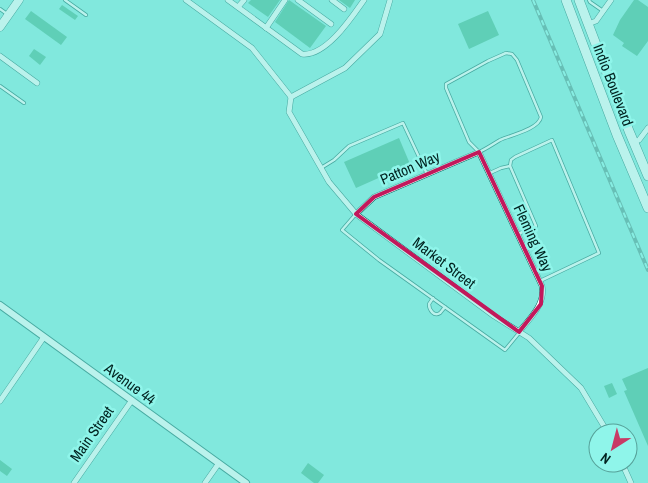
<svg xmlns="http://www.w3.org/2000/svg" width="648" height="483" viewBox="0 0 648 483" font-family="'Archivo Narrow',sans-serif">
<rect width="100%" height="100%" fill="#82e8dd"/>
<!-- building -->
<g fill="#36b189">
<polygon points="251,0 280,0 268,17 248,3"/>
<polygon points="289,0 326,26 310,48 275,22"/>
<polygon points="339,0 355,0 350,8"/>
<polygon points="634,0 638,0 648,7 648,41 637,56 622,46 624,43 613,35 620,20"/>
<polygon points="62,5 78,16 75,20 59,9"/>
<polygon points="31,11 67,37 61,45 25,19"/>
<polygon points="488,11 499,35 469,49 458,24"/>
<polygon points="34,49 46,57 40,65 29,56"/>
<polygon points="399,138 410,164 356,188 344,162"/>
<polygon points="648,368 648,446 624,391 627,390 622,379"/>
<polygon points="612,383 617,394 609,398 604,386"/>
<polygon points="0,460 12,469 7,476 0,471"/>
<polygon points="308,463 324,475 318,483 314,483 301,473"/>
</g>
<g fill="none" stroke-linecap="round" stroke-linejoin="round">
<!-- service casing -->
<g stroke="#00615b" stroke-width="4">
<g id="service">
<polyline points="65,0 86,15"/>
<polyline points="589,0 590,2 603,11"/>
<polyline points="0,9 7,14"/>
<path d="M506 53 512 54 517 60 541 117C539 129 511 135 500 140 493 144 486 149 479 152L469 142 446 88V84L488 61Z"/>
<polyline points="0,86 24,103"/>
<polyline points="510,166 511,160 515,157 552,140 599,253 540,281"/>
<polyline points="321,168 334,160 349,146 403,123 427,174"/>
<polyline points="490,173 501,168 510,166 536,226 518,234"/>
<polyline points="355,215 342,230 379,260 505,350 519,333"/>
<path d="M433 298 429 304C429 310 434 317 440 313 442 311 443 309 445 307"/>
</g>
</g>
<!-- minor casing -->
<g stroke="#00615b" stroke-width="6">
<g id="minor">
<polyline points="186,0 252,48 291,97"/>
<path d="M228 0 302 54C326 57 352 17 364 0"/>
<polyline points="298,0 331,24"/>
<polyline points="332,0 344,9"/>
<polyline points="238,7 244,0"/>
<polyline points="588,24 596,21 611,0"/>
<polyline points="266,28 285,0"/>
<polyline points="0,56 37,83"/>
<polyline points="291,97 289,112 329,182 356,214 494,316 529,338 581,388 608,433"/>
<polyline points="291,97 345,68 380,34 390,0"/>
<polyline points="634,142 639,140 648,128"/>
<path d="M356 214 374 197 479 152 542 286C546 304 529 319 519 332"/>
<polyline points="0,401 44,337"/>
<polyline points="622,463 631,483"/>
<polyline points="74,483 132,400"/>
<polyline points="205,483 219,463"/>
</g>
</g>
<!-- tertiary casing -->
<g stroke="#00615b" stroke-width="8">
<polyline id="tertiary" points="0,305 246,483"/>
</g>
<!-- secondary casing -->
<g stroke="#00615b" stroke-width="9">
<polyline id="secondary" points="0,27 19,0"/>
</g>
<!-- primary casing -->
<g stroke="#00615b" stroke-width="10">
<g id="primary">
<polyline points="566,0 617,135 648,208"/>
<polyline points="579,0 629,131 648,176"/>
</g>
</g>
<!-- service -->
<use href="#service" stroke="#fff" stroke-width="2.5"/>
<!-- minor -->
<use href="#minor" stroke="#fff" stroke-width="5"/>
<!-- tertiary -->
<use href="#tertiary" stroke="#fff" stroke-width="6"/>
<!-- secondary -->
<use href="#secondary" stroke="#fff" stroke-width="8"/>
<!-- primary -->
<use href="#primary" stroke="#fff" stroke-width="9"/>
<!-- rail casing -->
<g stroke="#488f87" stroke-width="4">
<polyline id="rail" points="533,0 648,270"/>
</g>
<!-- rail -->
<use href="#rail" stroke="#8ff5ea" stroke-width="2" stroke-dasharray="5.5" stroke-linecap="butt"/>
</g>
<!-- marked area -->
<path d="M0 0H648V483H0ZM479 152 542 286 541 304 519 332 356 214 374 197Z" fill="#82e8dd" fill-opacity=".55" fill-rule="evenodd"/>
<path fill="none" stroke="#c2185b" stroke-width="4" stroke-linejoin="round" d="M479 152 542 286 541 304 519 332 356 214 374 197Z"/>
<g text-anchor="middle" stroke-width="5" stroke-linejoin="round" paint-order="stroke">
<!-- street labels -->
<g font-size="15" fill="#01221f" stroke="#8ff5ea">
<text transform="translate(613 85) rotate(69)" y="5">Indio Boulevard</text>
<text transform="translate(410 168) rotate(-23)" y="5">Patton Way</text>
<text transform="translate(533 238) rotate(65)" y="5">Fleming Way</text>
<text transform="translate(444 263) rotate(37)" y="5">Market Street</text>
<text transform="translate(130 384) rotate(36)" y="5">Avenue 44</text>
<text transform="translate(92 434) rotate(-55)" y="5">Main Street</text>
</g>
</g>
<!-- north arrow -->
<g transform="translate(613 448) rotate(216)"><circle r="24" fill="#8ff5ea" stroke="#56a199"/>
<path d="M0-4L9 19L0 12L-9 19Z" fill="#c83a65"/>
<text y="-8" font-size="14" font-weight="bold" text-anchor="middle" fill="#01221f">N</text>
</g>
</svg>
